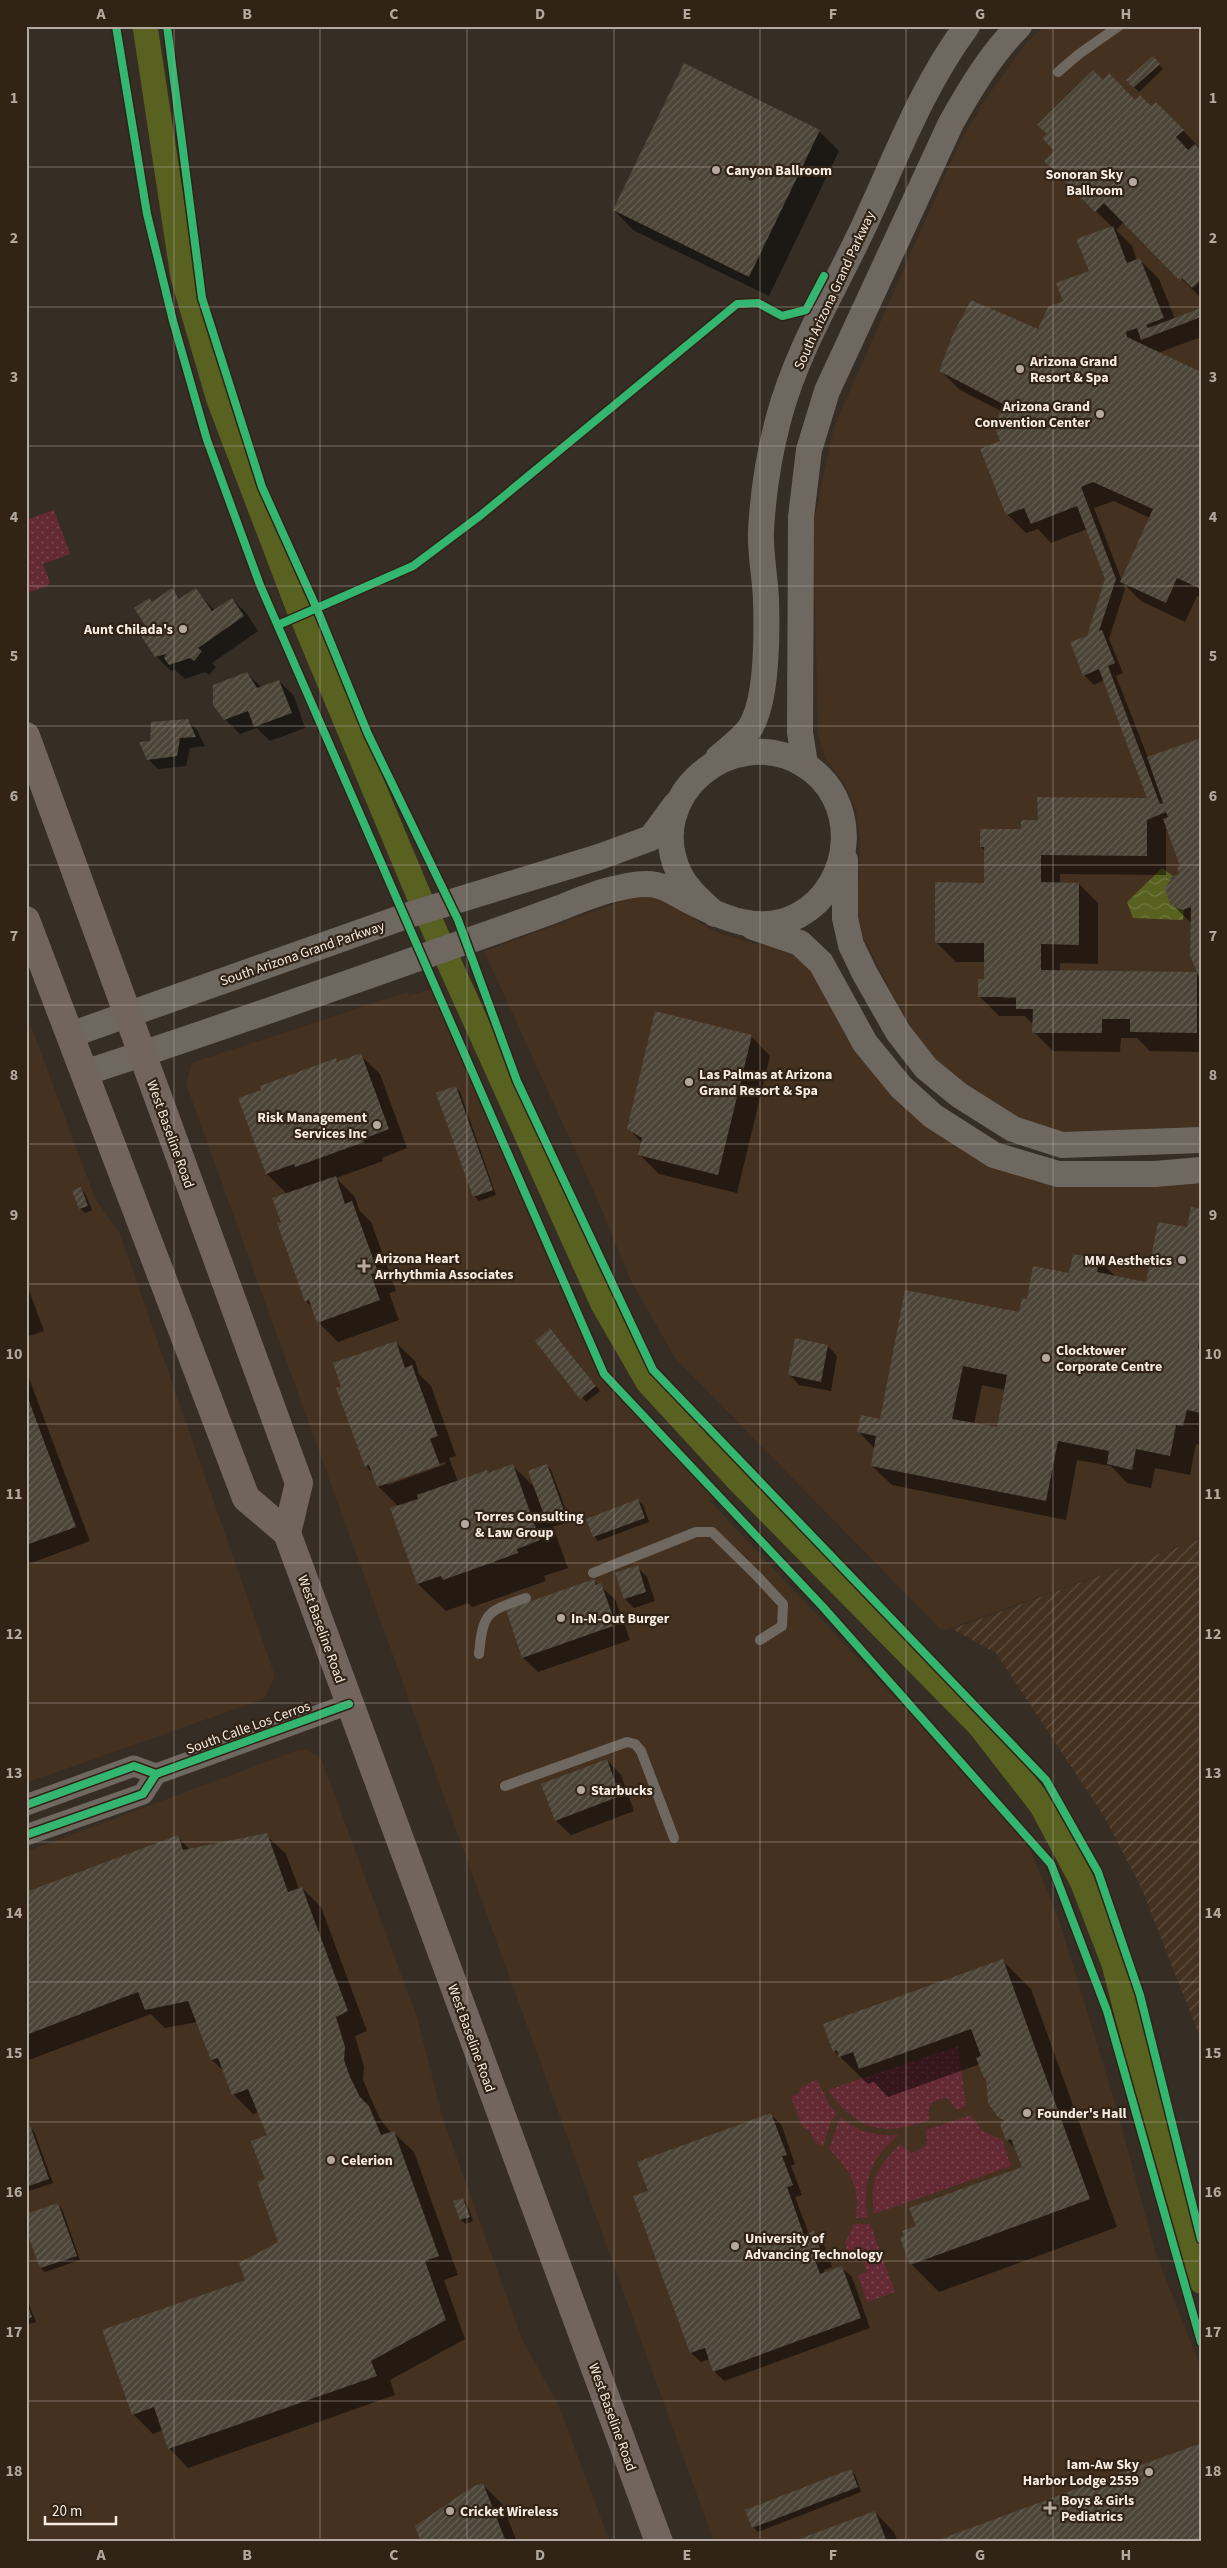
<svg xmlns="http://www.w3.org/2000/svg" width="1227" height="2568" viewBox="0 0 1227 2568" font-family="'Source Sans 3',sans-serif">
<defs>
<pattern id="industrial-furrows" width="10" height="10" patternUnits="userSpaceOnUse" patternTransform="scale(1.25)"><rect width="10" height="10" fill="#443120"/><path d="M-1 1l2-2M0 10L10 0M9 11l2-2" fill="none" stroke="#604f40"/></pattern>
<pattern id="grass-dots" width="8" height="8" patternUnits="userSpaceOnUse" patternTransform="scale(1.25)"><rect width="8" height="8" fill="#642a33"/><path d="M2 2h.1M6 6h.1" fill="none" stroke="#7b4950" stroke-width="1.8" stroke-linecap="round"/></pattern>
<pattern id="water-waves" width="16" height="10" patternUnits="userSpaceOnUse" patternTransform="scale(1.25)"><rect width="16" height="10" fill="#58611f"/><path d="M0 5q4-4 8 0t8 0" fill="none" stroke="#71783f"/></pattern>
<pattern id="building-hatch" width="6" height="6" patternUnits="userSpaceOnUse" patternTransform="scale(1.25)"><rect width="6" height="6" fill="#4b4437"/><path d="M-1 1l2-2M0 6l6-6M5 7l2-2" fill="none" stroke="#665f54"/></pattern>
</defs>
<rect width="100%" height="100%" fill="#362d25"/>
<!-- built -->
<g fill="#443120">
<polygon points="1044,26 1201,26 1201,1133 1063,1135 997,1112 934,1060 904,1016 863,937 857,911 860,839 856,810 844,783 825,757 818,735 813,524 834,427 959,144 985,100 1027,42"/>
<polygon points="637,896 660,898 681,907 703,925 718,933 757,944 784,946 804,960 838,1018 999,1165 1201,1177 1201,1539 942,1631 675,1358 630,1279 599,1203 484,951"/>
<polygon points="431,989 604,1374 719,1496 710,1501 974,1781 1030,1849 1060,1923 1113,2096 1156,2254 1201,2368 1201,2542 714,2542 186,1084 192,1063 407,992 409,996"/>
<polygon points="26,1012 95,1198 120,1234 275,1676 264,1699 26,1783"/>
<polygon points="306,1749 321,1758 417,2017 443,2119 522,2339 559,2406 610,2542 26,2542 26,1852 295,1751"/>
</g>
<!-- industrial -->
<polygon fill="url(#industrial-furrows)" points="1201,1539 1201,2040 1141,1887 1103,1815 996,1653 952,1629"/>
<!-- grass -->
<g fill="url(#grass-dots)">
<polygon points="54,510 70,554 43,564 50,582 48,586 26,593 26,520"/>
<path d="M958 2046 966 2106 957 2110 947 2098 932 2102 929 2109V2120C884 2137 857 2131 828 2090Z"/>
<polygon points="817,2079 829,2104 837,2113 831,2121 823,2146 816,2143 809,2130 807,2131 801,2124 791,2097 798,2094 802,2087"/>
<path d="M971 2115 981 2130 1002 2140 1011 2166 874 2214C870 2179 876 2169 900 2144L911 2153 918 2151 927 2144 926 2130Z"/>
<path d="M840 2117C858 2132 876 2136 899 2135 872 2155 861 2184 868 2217L856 2218C860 2186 851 2172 829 2149Z"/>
<polygon points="854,2224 870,2224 895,2292 867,2302 858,2275 867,2272 862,2257 852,2261 845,2243"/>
</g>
<!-- water -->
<polygon fill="url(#water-waves)" points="1162,868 1173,876 1170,904 1184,910 1183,920 1133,918 1127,902"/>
<!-- shadow -->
<g fill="#0007" fill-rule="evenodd">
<polygon points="1153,58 1163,69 1139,92 1128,81"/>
<polygon points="684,65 820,132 839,151 769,296 633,230 614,210"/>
<path d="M1103 82 1135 102 1151 108 1156 103 1201 149V298L1124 222 1116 230 1132 246 1137 261 1140 260 1159 279 1175 319 1201 310V337L1158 353 1201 373V598L1197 596 1185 622 1141 601 1123 583 1125 589 1109 639 1123 673 1116 676 1148 758 1201 739V1052L1150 1051 1137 1038H1121L1120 1052 1053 1051 1034 1032V1025L1025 1016H999L979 996 985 980V962H956L936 942 985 884V851L981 847 1039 822 1149 799 1104 680 1094 685 1084 675 1106 579 1087 529 1051 543 1038 529 1026 533 1007 514 1001 411 960 390 941 371 1038 331 1090 271 1112 227 1046 161 1056 151ZM1114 501 1150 518 1122 581 1094 508ZM1166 825 1182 867 1171 903 1191 923 1198 974 1060 971V963L1098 964V903L1079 884H1060V874L1166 875ZM1003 996H1023V998H1003Z"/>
<polygon points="195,589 215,611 232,599 247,614 258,631 212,663 216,667 209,675 205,672 185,679 175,670 171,671 156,656 147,625 152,603 171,590 181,599"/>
<polygon points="247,673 262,688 279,681 294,696 305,728 270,741 257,728 240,734 225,719"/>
<polygon points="187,720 197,730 205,746 190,748 186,766 158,769 148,759 151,742"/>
<polygon points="751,1036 770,1056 737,1193 659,1174 639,1154 642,1143 628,1128"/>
<polygon points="360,1055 380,1074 407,1148 382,1158 383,1161 336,1178 355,1197 359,1210 371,1222 396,1291 389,1293 399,1320 338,1342 318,1322 314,1309 306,1301 282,1223 287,1194 267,1174 335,1059 339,1063"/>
<polygon points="456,1087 460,1092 496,1195 479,1201 474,1196"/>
<polygon points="80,1188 85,1193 92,1210 85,1213 80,1208"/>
<path d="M1201 1210V1445L1196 1444 1190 1475 1155 1468 1151 1488 1127 1483 1111 1466 1077 1460 1066 1520 892 1485 872 1466 875 1449 859 1432 881 1420 1020 1314 1028 1300 1070 1275 1099 1260 1117 1278 1147 1284ZM982 1385 1005 1390 998 1429 974 1424Z"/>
<polygon points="26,1282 44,1331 26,1337"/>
<polygon points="555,1334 600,1391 586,1402 536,1341"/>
<path d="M395 1342 415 1361 419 1374 431 1386 456 1456 449 1458 458 1482 513 1466 535 1488 547 1465 551 1470 570 1521 553 1527 568 1568 544 1576 546 1581 472 1607 468 1603 446 1611 418 1584 392 1509 399 1507 379 1487 374 1475 366 1466 343 1387ZM445 1462 446 1464 388 1485 386 1483Z"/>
<polygon points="828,1346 837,1356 831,1391 799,1385 790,1375"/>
<polygon points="26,1370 90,1541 26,1565"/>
<polygon points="638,1501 643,1505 649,1522 598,1541 594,1536"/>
<polygon points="637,1567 647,1577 655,1601 634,1608 625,1599"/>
<polygon points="594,1581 615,1599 630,1640 538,1672 523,1658"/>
<polygon points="607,1760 621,1775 634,1811 571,1835 556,1821"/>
<polygon points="266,1835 286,1854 299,1889 302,1888 321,1907 367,2031 355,2036 364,2067 363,2080 379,2117 391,2133 394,2133 414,2152 458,2275 444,2280 465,2339 390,2380 395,2395 188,2468 169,2448 163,2430 153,2434 133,2414 280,2242 269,2136 259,2112 253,2114 233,2094 225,2072 212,2060 197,2022 165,2028 151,2014 26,2061 26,1894 177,1836 190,1850"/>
<polygon points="1003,1961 1031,1989 1117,2227 939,2292 911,2264 917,2227 1023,2168 1016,2149 1007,2140 1004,2122 998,2115 988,2080 980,2064 888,2097 874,2082 868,2084 834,2051"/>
<polygon points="771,2115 781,2124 795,2164 791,2166 802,2195 795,2197 809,2234 814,2233 823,2242 832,2267 824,2270 825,2274 842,2268 852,2277 870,2328 724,2381 714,2371 710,2359 701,2362 691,2353 635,2197 649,2192"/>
<polygon points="29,2126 34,2131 53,2183 26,2192 26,2127"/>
<polygon points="463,2199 467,2204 473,2221 466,2224 461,2220 455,2202"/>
<polygon points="58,2204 62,2209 80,2260 45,2272 41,2268"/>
<polygon points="26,2297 36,2322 26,2325"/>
<polygon points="850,2470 855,2475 861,2492 758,2532 753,2527"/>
<polygon points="482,2484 502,2504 517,2542 422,2542"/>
<polygon points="875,2512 894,2532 898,2542 799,2542"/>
</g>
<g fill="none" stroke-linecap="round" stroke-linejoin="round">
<!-- canal -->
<polyline stroke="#58611f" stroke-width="25" points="145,26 183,277 219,400 298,607 419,896 603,1304 648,1382 739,1481 980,1726 1042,1806 1082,1881 1114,1964 1183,2233 1201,2281"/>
</g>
<!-- building -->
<g fill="url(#building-hatch)" fill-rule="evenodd">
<polygon points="1153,56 1160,64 1133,88 1126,80"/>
<polygon points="684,63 820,130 749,277 613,210"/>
<polygon points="1093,70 1103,80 1109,73 1135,100 1140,95 1151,106 1156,102 1184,130 1176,137 1188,150 1195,144 1201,150 1201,280 1192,288 1182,278 1180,281 1104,203 1095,212 1044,161 1054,151 1042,138 1047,134 1037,125"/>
<path d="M1113 226 1127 263 1140 258 1164 318 1146 325 1148 328 1201 308V317L1141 340 1137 328 1126 332 1127 337 1201 372V589L1177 578 1166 603 1120 582 1153 509 1093 482 1081 487 1116 579 1099 631 1102 630 1115 663 1108 666 1160 804 1163 803 1147 757 1201 738V983L1197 972V1033L1130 1032V1019H1102V1033H1032L1033 1009H1016V997H978V979H984V943H935V882L984 883V847H980V829H1021V820H1038L1037 797 1147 798 1099 669 1083 676 1070 642 1087 636 1105 579 1077 506 1031 524 1024 508 1006 515 980 449 1000 441 994 425 1003 404 939 371 953 334 971 300 1038 329 1048 307 1063 301 1056 283 1089 271 1076 239ZM1166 812 1168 817 1163 819 1180 866 1177 867 1179 874 1171 877 1165 890 1170 904 1182 910 1191 907 1190 956 1197 972 1041 970V944L1079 945V883L1041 882V855L1147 856V820Z"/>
<polygon points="172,588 179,599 196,588 212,611 232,598 244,616 198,648 202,651 194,661 190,658 169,665 164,658 166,654 155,657 139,633 145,625 134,608 149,598 152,602"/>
<polygon points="247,672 257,688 279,680 292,713 254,727 248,711 224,720 213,705 213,685"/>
<polygon points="188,719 196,737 180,738 177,756 147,760 139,742 150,741 151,722"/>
<polygon points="655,1011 752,1035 718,1175 638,1155 642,1138 627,1129"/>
<polygon points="361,1053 389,1129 363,1139 364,1142 295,1167 294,1164 266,1174 238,1098 261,1090 260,1086 336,1058 337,1062"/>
<polygon points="456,1086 493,1190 473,1197 436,1093"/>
<polygon points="336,1176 345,1204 352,1201 378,1272 371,1274 380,1300 317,1323 309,1300 305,1302 277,1223 281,1222 272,1198"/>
<polygon points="81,1187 88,1206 79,1209 72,1191"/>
<path d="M1191 1207 1201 1209V1332L1198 1348 1201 1349V1413L1187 1410 1183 1426 1176 1425 1170 1456 1136 1449 1132 1470 1107 1464 1109 1451 1058 1441 1046 1501 871 1466 876 1436 857 1432 861 1415 880 1419 905 1290 1019 1312 1022 1298 1027 1299 1033 1266 1069 1273 1073 1254 1100 1259 1097 1272 1146 1282 1158 1222 1187 1227ZM963 1366 1007 1375 997 1427 952 1419Z"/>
<polygon points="550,1328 596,1386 580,1399 535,1341"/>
<polygon points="795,1338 828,1345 821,1382 788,1375"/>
<polygon points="396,1341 405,1368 412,1365 438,1436 430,1439 440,1465 377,1487 369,1465 365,1467 336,1388 341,1387 333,1363"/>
<polygon points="26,1393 76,1527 26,1545"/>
<polygon points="513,1464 540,1540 517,1549 518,1553 443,1580 441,1576 417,1584 390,1508 418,1499 417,1495 487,1470 488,1473"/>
<polygon points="547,1464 566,1516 547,1523 528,1471"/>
<polygon points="638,1499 645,1518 593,1537 586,1519"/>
<polygon points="638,1565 646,1592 624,1599 615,1573"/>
<polygon points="594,1579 596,1585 601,1583 616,1625 522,1658 506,1610"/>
<polygon points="607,1759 620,1796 555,1821 541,1784"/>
<polygon points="267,1833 288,1892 302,1887 348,2011 336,2017 345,2047 344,2060 350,2077 360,2097 369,2106 381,2135 394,2131 439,2256 425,2261 446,2320 371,2361 377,2376 168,2449 154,2407 132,2415 102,2330 245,2280 239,2263 278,2242 257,2182 265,2179 251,2141 267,2135 248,2089 232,2095 218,2058 211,2060 188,2001 145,2010 138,1992 26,2035 26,1892 178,1835 183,1850"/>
<polygon points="1003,1959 1090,2199 910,2265 900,2238 904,2236 902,2231 916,2226 909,2208 1022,2167 1011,2139 1006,2141 1000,2124 1004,2121 997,2116 988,2103 986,2077 984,2078 976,2058 981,2056 971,2029 859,2069 853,2052 839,2057 837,2050 833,2052 823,2024"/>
<polygon points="771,2113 787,2155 782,2156 793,2185 787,2187 804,2235 814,2231 823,2257 815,2260 820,2274 842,2266 861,2318 713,2372 705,2348 690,2353 633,2196 648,2191 637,2162"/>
<polygon points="30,2125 49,2179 26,2187 26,2126"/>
<polygon points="463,2198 470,2217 460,2220 453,2201"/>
<polygon points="58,2203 77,2256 40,2268 26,2230 26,2214"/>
<polygon points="26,2302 32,2317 26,2320"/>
<polygon points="1201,2443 1201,2539 1192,2542 933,2542"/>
<polygon points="851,2469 858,2487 752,2528 745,2510"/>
<polygon points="483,2483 506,2542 421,2542 415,2526 472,2487"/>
<polygon points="875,2511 887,2542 797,2542 796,2540"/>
</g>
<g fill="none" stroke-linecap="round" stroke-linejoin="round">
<!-- service -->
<g stroke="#6e6861" stroke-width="10">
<polyline points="1058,72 1079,54 1119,26"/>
<polyline points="593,1573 696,1532 712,1532 757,1576 783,1604 782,1626 760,1640"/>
<path d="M479 1654C483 1612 487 1611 526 1598"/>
<polyline points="505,1786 627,1742 635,1744 641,1751 674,1838"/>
</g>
<!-- minor -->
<g stroke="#6e6861" stroke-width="21">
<polyline points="26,1805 134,1766 156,1774"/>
<polyline points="26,1835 143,1794 156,1774 349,1704"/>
</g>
<!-- tertiary -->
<g stroke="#6e6861" stroke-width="26">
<path d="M718 758C728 749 742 739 750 728 768 700 767 632 766 599 765 576 760 553 761 531 763 492 769 454 779 417 797 350 834 290 863 228 896 158 921 88 967 26"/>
<path d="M805 765 800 732 801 517 809 450 827 391 951 123C970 89 991 54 1019 26"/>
<polyline points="845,860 845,918 851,945 865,974 898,1032 926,1068 959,1095 1013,1129 1062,1145 1201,1140"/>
<polyline points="753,927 800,943 821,963 865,1043 901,1087 933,1116 994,1155 1058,1174 1155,1174 1201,1170"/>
<polyline points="70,1035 409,915 599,857 651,838 676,804"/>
<path d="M84 1073C208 1033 331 989 453 946 488 934 522 922 557 909 575 902 595 893 614 889 628 886 642 882 656 885 666 887 675 893 684 898 720 916 759 937 799 915 855 884 861 798 803 764 732 722 643 796 679 873 687 890 701 901 715 914"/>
</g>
<!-- primary -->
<g stroke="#72655e" stroke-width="28">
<polyline points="26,736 299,1483 287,1533"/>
<polyline points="26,920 246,1498 287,1533 659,2542"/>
</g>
<!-- cycleway casing -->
<g stroke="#312315" stroke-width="11">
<g id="cycleway">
<polyline points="116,26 147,214 173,321 207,440 260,585 604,1374 823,1607 1051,1864 1107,2011 1201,2342"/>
<polyline points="167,26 202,298 262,487 317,609 368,734 458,920 517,1081 653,1370 1046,1780 1098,1872 1140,1995 1201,2239"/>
<polyline points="278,625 413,566 481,515 737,304 758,303 782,316 806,310 824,276"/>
<polyline points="26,1805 134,1766 156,1774"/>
<polyline points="26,1835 143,1794 156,1774 349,1704"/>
</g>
</g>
<!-- cycleway -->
<use href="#cycleway" stroke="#33b770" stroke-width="8"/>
</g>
<!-- grid -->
<path fill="none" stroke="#b3a9a0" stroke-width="1" stroke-opacity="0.55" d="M174 26V2542M320 26V2542M467 26V2542M614 26V2542M760 26V2542M906 26V2542M1053 26V2542M26 167H1201M26 307H1201M26 446H1201M26 586H1201M26 726H1201M26 865H1201M26 1005H1201M26 1144H1201M26 1284H1201M26 1424H1201M26 1563H1201M26 1703H1201M26 1842H1201M26 1982H1201M26 2122H1201M26 2261H1201M26 2401H1201"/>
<!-- markers -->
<g fill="#b3a9a0" stroke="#312315" stroke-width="2">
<circle cx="716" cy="170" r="5"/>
<circle cx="1133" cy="182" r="5"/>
<circle cx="1020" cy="369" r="5"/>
<circle cx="1100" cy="414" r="5"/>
<circle cx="183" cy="629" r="5"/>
<circle cx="689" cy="1082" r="5"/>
<circle cx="377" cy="1125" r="5"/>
<circle cx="1182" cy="1260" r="5"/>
<path d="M361.5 1258.5h5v5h5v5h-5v5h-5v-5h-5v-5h5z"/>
<circle cx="1046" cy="1358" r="5"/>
<circle cx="465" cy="1524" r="5"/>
<circle cx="561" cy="1618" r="5"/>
<circle cx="581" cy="1790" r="5"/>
<circle cx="1027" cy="2113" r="5"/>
<circle cx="331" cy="2160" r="5"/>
<circle cx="735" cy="2246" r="5"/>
<circle cx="1149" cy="2472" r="5"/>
<path d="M1047.5 2500.5h5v5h5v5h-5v5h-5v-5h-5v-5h5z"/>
<circle cx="450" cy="2511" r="5"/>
</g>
<g text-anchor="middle" stroke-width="4.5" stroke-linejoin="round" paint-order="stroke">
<!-- poi labels -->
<g font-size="14" font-weight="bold" fill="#f6ece3" stroke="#312315" text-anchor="start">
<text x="726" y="175">Canyon Ballroom</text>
<text x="1123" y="179" text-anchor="end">Sonoran Sky<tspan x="1123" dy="16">Ballroom</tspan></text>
<text x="1030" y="366">Arizona Grand<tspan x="1030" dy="16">Resort &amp; Spa</tspan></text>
<text x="1090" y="411" text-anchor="end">Arizona Grand<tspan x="1090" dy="16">Convention Center</tspan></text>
<text x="173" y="634" text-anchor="end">Aunt Chilada's</text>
<text x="699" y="1079">Las Palmas at Arizona<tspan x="699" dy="16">Grand Resort &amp; Spa</tspan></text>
<text x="367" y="1122" text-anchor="end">Risk Management<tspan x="367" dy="16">Services Inc</tspan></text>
<text x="375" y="1263">Arizona Heart<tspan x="375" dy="16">Arrhythmia Associates</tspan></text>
<text x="1172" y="1265" text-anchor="end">MM Aesthetics</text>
<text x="1056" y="1355">Clocktower<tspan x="1056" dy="16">Corporate Centre</tspan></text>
<text x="475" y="1521">Torres Consulting<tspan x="475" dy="16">&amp; Law Group</tspan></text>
<text x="571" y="1623">In-N-Out Burger</text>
<text x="591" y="1795">Starbucks</text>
<text x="1037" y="2118">Founder's Hall</text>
<text x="341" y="2165">Celerion</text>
<text x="745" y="2243">University of<tspan x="745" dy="16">Advancing Technology</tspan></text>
<text x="1139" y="2469" text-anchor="end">Iam-Aw Sky<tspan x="1139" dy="16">Harbor Lodge 2559</tspan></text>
<text x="1061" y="2505">Boys &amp; Girls<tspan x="1061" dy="16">Pediatrics</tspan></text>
<text x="460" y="2516">Cricket Wireless</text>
</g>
<!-- street labels -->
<g font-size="14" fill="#f6ece3" stroke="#312315">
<text transform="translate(834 290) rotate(-65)" y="5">South Arizona Grand Parkway</text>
<text transform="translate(302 953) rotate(-19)" y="5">South Arizona Grand Parkway</text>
<text transform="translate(171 1134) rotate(70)" y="5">West Baseline Road</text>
<text transform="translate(322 1629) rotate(70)" y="5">West Baseline Road</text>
<text transform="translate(248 1727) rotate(-20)" y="5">South Calle Los Cerros</text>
<text transform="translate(472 2038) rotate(70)" y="5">West Baseline Road</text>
<text transform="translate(613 2417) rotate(70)" y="5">West Baseline Road</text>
</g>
</g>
<!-- border -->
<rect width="1227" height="2568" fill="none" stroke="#312315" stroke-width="55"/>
<!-- scale -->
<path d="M45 2516v8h71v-8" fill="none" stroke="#f6ece3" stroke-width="2.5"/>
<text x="52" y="2516" font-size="15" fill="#f6ece3" stroke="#312315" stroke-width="4" paint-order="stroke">20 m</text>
<rect x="28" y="28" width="1172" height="2512" fill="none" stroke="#b3a9a0" stroke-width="2"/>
<g font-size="16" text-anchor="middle" font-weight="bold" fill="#b3a9a0">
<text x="101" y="19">A</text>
<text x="247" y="19">B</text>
<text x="394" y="19">C</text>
<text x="540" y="19">D</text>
<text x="687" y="19">E</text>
<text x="833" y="19">F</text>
<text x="980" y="19">G</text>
<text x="1126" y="19">H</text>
<text x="14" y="103">1</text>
<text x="1213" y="103">1</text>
<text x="14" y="243">2</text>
<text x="1213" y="243">2</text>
<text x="14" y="382">3</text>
<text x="1213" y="382">3</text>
<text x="14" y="522">4</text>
<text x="1213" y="522">4</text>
<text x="14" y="661">5</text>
<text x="1213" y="661">5</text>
<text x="14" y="801">6</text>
<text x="1213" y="801">6</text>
<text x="14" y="941">7</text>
<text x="1213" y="941">7</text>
<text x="14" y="1080">8</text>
<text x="1213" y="1080">8</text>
<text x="14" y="1220">9</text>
<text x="1213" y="1220">9</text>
<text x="14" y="1359">10</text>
<text x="1213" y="1359">10</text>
<text x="14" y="1499">11</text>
<text x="1213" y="1499">11</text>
<text x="14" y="1639">12</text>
<text x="1213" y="1639">12</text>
<text x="14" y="1778">13</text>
<text x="1213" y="1778">13</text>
<text x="14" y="1918">14</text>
<text x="1213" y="1918">14</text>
<text x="14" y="2058">15</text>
<text x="1213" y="2058">15</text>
<text x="14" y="2197">16</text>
<text x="1213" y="2197">16</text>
<text x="14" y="2337">17</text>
<text x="1213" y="2337">17</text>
<text x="14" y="2476">18</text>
<text x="1213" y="2476">18</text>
<text x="101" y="2560">A</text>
<text x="247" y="2560">B</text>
<text x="394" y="2560">C</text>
<text x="540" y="2560">D</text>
<text x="687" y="2560">E</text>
<text x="833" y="2560">F</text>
<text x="980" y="2560">G</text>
<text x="1126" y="2560">H</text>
</g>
</svg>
